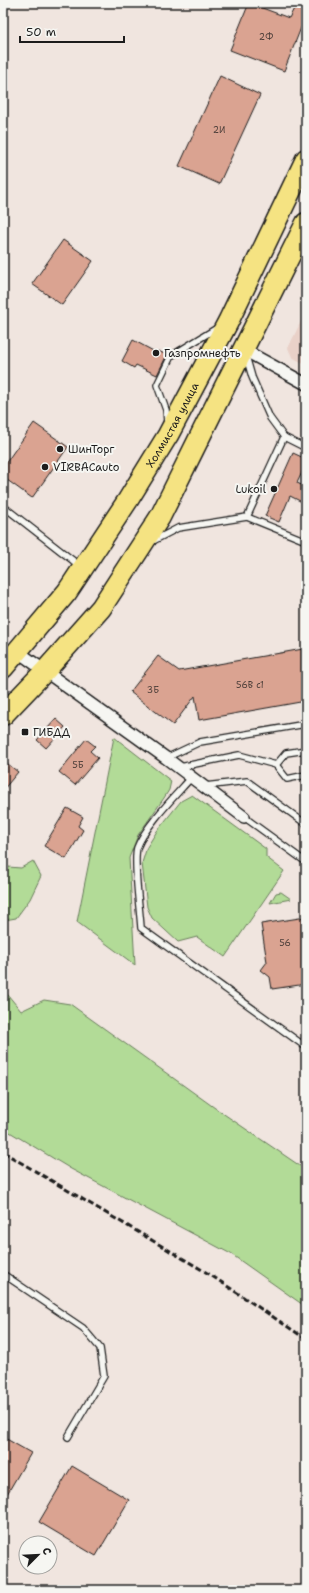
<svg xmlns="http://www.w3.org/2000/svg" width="309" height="1593" viewBox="0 0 309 1593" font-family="'Shantell Sans',sans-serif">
<rect width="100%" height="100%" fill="#f0e5df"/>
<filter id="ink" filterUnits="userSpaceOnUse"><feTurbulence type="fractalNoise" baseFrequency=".025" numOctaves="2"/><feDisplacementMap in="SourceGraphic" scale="8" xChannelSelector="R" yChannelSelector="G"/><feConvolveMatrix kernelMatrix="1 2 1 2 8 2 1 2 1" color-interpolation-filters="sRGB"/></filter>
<g filter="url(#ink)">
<!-- built -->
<polygon fill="#e9d1c8" points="306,311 306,365 292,357 288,348"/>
<!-- green -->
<g fill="#b2db97" stroke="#677c5a">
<polygon points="114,737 171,781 169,790 164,798 138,835 129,858 135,965 77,922"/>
<polygon points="192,795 266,849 266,857 284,871 225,957 197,937 178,942 152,918 147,907 142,863 147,847 157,831 181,801"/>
<polygon points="33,861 41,876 30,899 16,918 5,920 3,918 3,876 8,867 21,868"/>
<polygon points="281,892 291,899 270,903 276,893"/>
<polygon points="3,989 21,1011 44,1000 70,1004 215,1108 306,1170 306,1307 231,1254 71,1169 3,1128"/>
</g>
<!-- building -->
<g fill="#daa391" stroke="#1c1c1c">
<polygon points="249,3 289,18 297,3 306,3 306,15 284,71 230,50"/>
<polygon points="220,76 260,95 219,184 179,166"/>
<polygon points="63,240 93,261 62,305 32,284"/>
<polygon points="133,340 157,353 158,351 167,355 157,375 136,365 134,368 122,361"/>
<polygon points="34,423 68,447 32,498 3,477 3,467"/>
<polygon points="293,453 306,459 306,464 297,483 306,487 306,504 290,496 279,522 265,516"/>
<polygon points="303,649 306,666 306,701 199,720 195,696 173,725 130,692 158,656 179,671"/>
<polygon points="56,719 65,727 46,748 37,740"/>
<polygon points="86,739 95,746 90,751 98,758 75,785 59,772"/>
<polygon points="3,760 18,772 3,790"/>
<polygon points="67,808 83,817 78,826 83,830 66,859 44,846"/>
<polygon points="306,917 306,984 272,989 270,977 261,970 267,962 261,924"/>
<polygon points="3,1437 31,1453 3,1501"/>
<polygon points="72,1466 129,1500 96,1556 39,1522"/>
</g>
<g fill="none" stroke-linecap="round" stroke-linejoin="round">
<!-- lane casing -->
<g stroke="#1c1c1c" stroke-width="8">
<g id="lane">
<polyline points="167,423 166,410 157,385 171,356 217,328"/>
<polyline points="284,437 306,448"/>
<polyline points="3,506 80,566"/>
<polyline points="247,517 306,541"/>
<polyline points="153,541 178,528 247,517 284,437 270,418 252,377 246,356"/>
<polyline points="166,758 200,742 306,724"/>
<polyline points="276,765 287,779 306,775"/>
<polyline points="180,767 239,755 276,765 286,753 306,750"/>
<path d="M191 778C175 796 145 826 137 848 133 863 140 910 141 928L306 1047"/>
<polyline points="205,786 247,781 306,824"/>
<polyline points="244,817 306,862"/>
<polyline points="3,1274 83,1328 100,1348 104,1376 68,1437"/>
</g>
</g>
<!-- street casing -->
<g stroke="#1c1c1c" stroke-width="14">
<g id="street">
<polyline points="244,350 306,384"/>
<polyline points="17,651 166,758 244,817"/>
</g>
</g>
<!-- highway casing -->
<g stroke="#1c1c1c" stroke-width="23">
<g id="highway">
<path id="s1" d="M3 668 67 592 128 500 168 435 228 322 306 159"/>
<polyline points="3,715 45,671 101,608 160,517 306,223"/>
</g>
</g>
<!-- lane -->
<use href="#lane" stroke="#f6f6f2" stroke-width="5.5"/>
<!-- street -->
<use href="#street" stroke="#f6f6f2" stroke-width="11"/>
<!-- highway -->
<use href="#highway" stroke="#f5e382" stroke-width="20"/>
<!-- rail -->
<polyline stroke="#1c1c1c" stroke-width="3" stroke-dasharray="6 3" stroke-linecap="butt" points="3,1152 209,1274 306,1339"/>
</g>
</g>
<!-- markers -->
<g fill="#1c1c1c" stroke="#f6f6f2" stroke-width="1.5">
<circle cx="156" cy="353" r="4"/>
<circle cx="60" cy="449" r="4"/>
<circle cx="45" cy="467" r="4"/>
<circle cx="274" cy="489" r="4"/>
<rect x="21" y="728" width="8" height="8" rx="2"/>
</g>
<g text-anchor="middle" stroke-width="4" stroke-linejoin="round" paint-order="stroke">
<!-- number labels -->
<g font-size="9" fill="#4c3e39">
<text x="266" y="40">2Ф</text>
<text x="219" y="133">2И</text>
<text x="250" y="688">56В с1</text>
<text x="153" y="693">3Б</text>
<text x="78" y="768">5Б</text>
<text x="285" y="946">56</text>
</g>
<!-- poi labels -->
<g font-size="11" fill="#1c1c1c" stroke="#f6f6f2" text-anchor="start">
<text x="164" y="357">Газпромнефть</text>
<text x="68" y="453">ШинТорг</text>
<text x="53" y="471">VIRBACauto</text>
<text x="266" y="493" text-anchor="end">Lukoil</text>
<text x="33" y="736">ГИБДД</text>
</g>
<!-- street labels -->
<g font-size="11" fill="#1c1c1c" stroke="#f6f6f2">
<text dy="4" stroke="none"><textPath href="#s1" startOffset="297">Холмистая улица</textPath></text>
</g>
</g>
<!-- margin -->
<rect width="309" height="1593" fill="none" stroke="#f6f6f2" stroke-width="16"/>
<rect x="8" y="8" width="293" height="1577" fill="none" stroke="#1c1c1c" stroke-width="1.5" filter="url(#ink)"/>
<!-- north arrow -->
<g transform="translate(38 1555) rotate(66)"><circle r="19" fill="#f6f6f2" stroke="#9f9f9c"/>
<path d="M0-3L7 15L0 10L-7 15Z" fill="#1c1c1c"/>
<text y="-6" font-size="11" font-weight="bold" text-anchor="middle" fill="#1c1c1c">С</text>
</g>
<!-- scale -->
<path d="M20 36v6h104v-6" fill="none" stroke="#1c1c1c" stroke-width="2"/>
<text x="26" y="36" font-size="12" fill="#1c1c1c" stroke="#f6f6f2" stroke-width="3" paint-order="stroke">50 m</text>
</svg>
